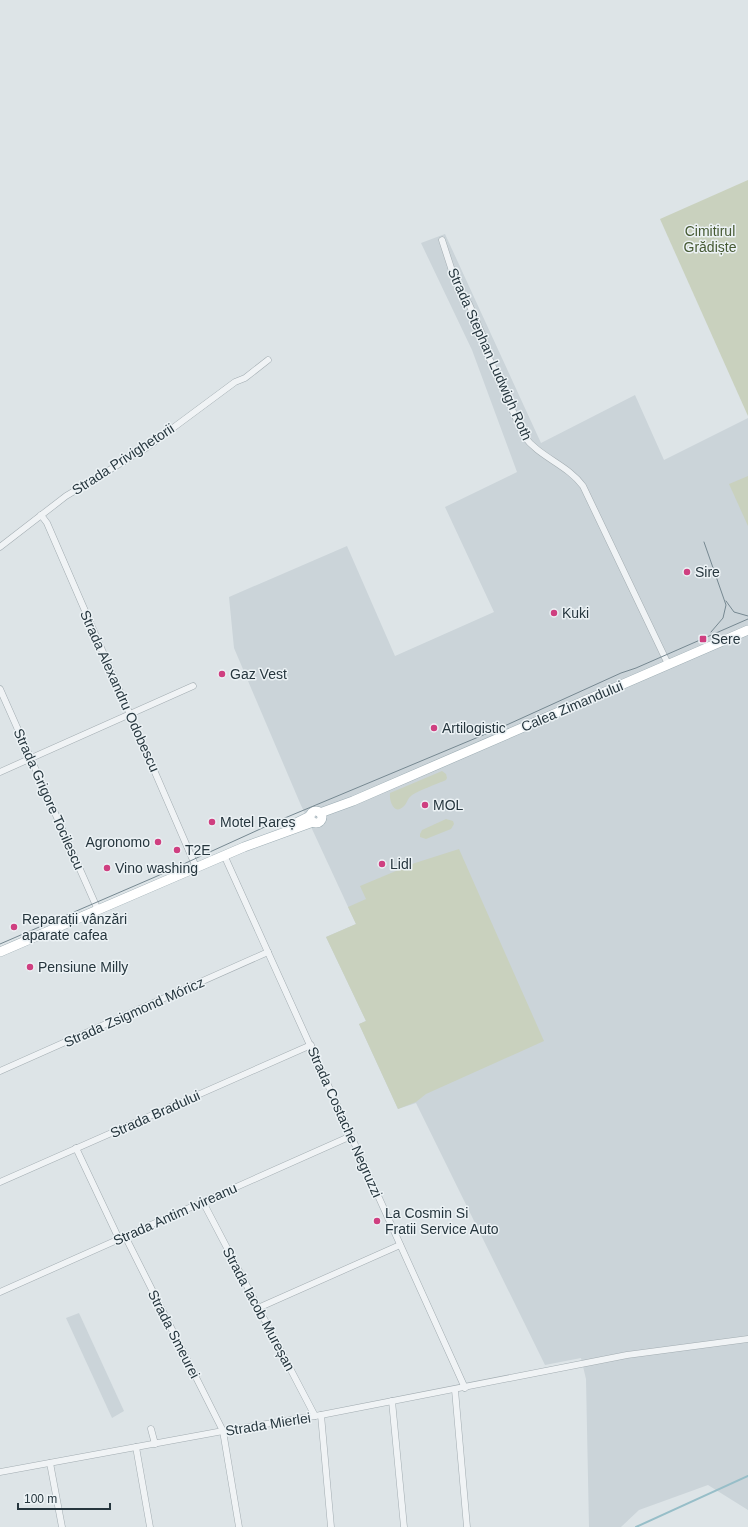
<svg xmlns="http://www.w3.org/2000/svg" width="748" height="1527" viewBox="0 0 748 1527" font-family="Helvetica,sans-serif">
<rect width="100%" height="100%" fill="#dde4e7"/>
<!-- built -->
<g fill="#cbd4d9">
<polygon points="445,234 541,443 635,395 664,460 748,418 748,1510 708,1485 639,1510 621,1527 589,1527 586,1379 581,1358 545,1365 416,1103 398,1109 359,1024 366,1021 326,937 356,924 300,803 234,648 229,597 347,546 395,656 494,612 445,507 517,472 472,350 421,243"/>
<polygon points="79,1313 124,1411 112,1418 66,1318"/>
</g>
<!-- green -->
<g fill="#c9d1be">
<polygon points="748,180 748,416 660,219"/>
<polygon points="748,476 748,526 729,484"/>
<path d="M442 771 446 774 447 778 446 780C439 783 415 792 411 796 407 799 407 804 403 807 394 815 389 801 390 793Z"/>
<polygon points="446,819 453,821 454,824 451,829 426,839 420,837 420,834 422,830"/>
<polygon points="459,849 544,1041 426,1094 416,1102 398,1109 359,1024 366,1021 326,937 356,924 348,907 366,899 360,886 415,863"/>
</g>
<g fill="none" stroke-linecap="round" stroke-linejoin="round">
<!-- stream -->
<polyline stroke="#97bec8" stroke-width="2" points="636,1527 748,1476"/>
<!-- street casing -->
<g stroke="#a2acb1" stroke-width="7">
<g id="street">
<path d="M442 240 454 277 462 293 469 304 484 339 485 348 489 358 524 436C539 457 568 465 583 486L668 664"/>
<polyline points="41,515 47,523 196,867"/>
<polyline points="0,547 66,496 146,448 235,382 245,378 268,360"/>
<polyline points="0,689 98,910"/>
<polyline points="0,772 193,686"/>
<polyline points="224,855 465,1388"/>
<polyline points="0,1071 268,952"/>
<polyline points="76,1148 119,1239"/>
<polyline points="0,1182 311,1045"/>
<polyline points="203,1202 315,1416"/>
<polyline points="125,1236 223,1431 239,1527"/>
<polyline points="0,1292 351,1136"/>
<polyline points="258,1308 400,1245"/>
<polyline points="455,1390 467,1527"/>
<polyline points="392,1401 404,1527"/>
<polyline points="321,1415 331,1527"/>
<polyline points="151,1429 155,1444"/>
<polyline points="136,1447 150,1527"/>
<polyline points="50,1463 62,1527"/>
<polyline points="0,1472 223,1431 321,1415 627,1355 748,1339"/>
</g>
</g>
<!-- primary casing -->
<g stroke="#9cacb3" stroke-width="10">
<g id="primary">
<circle cx="316" cy="817" r="6"/>
<polyline points="320,813 353,801 748,630"/>
<polyline points="296,823 310,816"/>
<polyline points="0,952 244,847 313,822"/>
</g>
</g>
<!-- street -->
<use href="#street" stroke="#f0f3f5" stroke-width="6"/>
<!-- primary -->
<use href="#primary" stroke="#fff" stroke-width="9"/>
<!-- tram -->
<g stroke="#768891" stroke-width="1">
<polyline points="704,542 726,605 723,618 711,632"/>
<polyline points="726,601 734,612 748,616"/>
<polyline points="0,944 155,877 280,820 500,728 621,673 636,668 748,619"/>
</g>
</g>
<!-- markers -->
<g fill="#cf3f80" stroke="#ecf2f5" stroke-width="1.5">
<circle cx="687" cy="572" r="4"/>
<circle cx="554" cy="613" r="4"/>
<rect x="699" y="635" width="8" height="8" rx="2"/>
<circle cx="222" cy="674" r="4"/>
<circle cx="434" cy="728" r="4"/>
<circle cx="425" cy="805" r="4"/>
<circle cx="212" cy="822" r="4"/>
<circle cx="158" cy="842" r="4"/>
<circle cx="177" cy="850" r="4"/>
<circle cx="382" cy="864" r="4"/>
<circle cx="107" cy="868" r="4"/>
<circle cx="14" cy="927" r="4"/>
<circle cx="30" cy="967" r="4"/>
<circle cx="377" cy="1221" r="4"/>
</g>
<g text-anchor="middle" stroke-width="3" stroke-linejoin="round" paint-order="stroke">
<!-- park labels -->
<g font-size="14" fill="#465a33" stroke="#ecf2f5">
<text x="710" y="236">Cimitirul<tspan x="710" dy="16">Grădiște</tspan></text>
</g>
<!-- street labels -->
<g font-size="14" fill="#26363e" stroke="#ecf2f5">
<text transform="translate(490 354) rotate(66)" y="5">Strada Stephan Ludwigh Roth</text>
<text transform="translate(123 459) rotate(-33)" y="5">Strada Privighetorii</text>
<text transform="translate(120 691) rotate(66)" y="5">Strada Alexandru Odobescu</text>
<text transform="translate(572 706) rotate(-23)" y="5">Calea Zimandului</text>
<text transform="translate(49 799) rotate(66)" y="5">Strada Grigore Tocilescu</text>
<text transform="translate(134 1012) rotate(-24)" y="5">Strada Zsigmond Móricz</text>
<text transform="translate(155 1114) rotate(-24)" y="5">Strada Bradului</text>
<text transform="translate(345 1122) rotate(66)" y="5">Strada Costache Negruzzi</text>
<text transform="translate(175 1214) rotate(-24)" y="5">Strada Antim Ivireanu</text>
<text transform="translate(259 1309) rotate(62)" y="5">Strada Iacob Mureșan</text>
<text transform="translate(174 1334) rotate(63)" y="5">Strada Smeurei</text>
<text transform="translate(268 1424) rotate(-9)" y="5">Strada Mierlei</text>
</g>
<!-- poi labels -->
<g font-size="14" fill="#26363e" stroke="#ecf2f5" text-anchor="start">
<text x="695" y="577">Sire</text>
<text x="562" y="618">Kuki</text>
<text x="711" y="644">Sere</text>
<text x="230" y="679">Gaz Vest</text>
<text x="442" y="733">Artilogistic</text>
<text x="433" y="810">MOL</text>
<text x="220" y="827">Motel Rareș</text>
<text x="150" y="847" text-anchor="end">Agronomo</text>
<text x="185" y="855">T2E</text>
<text x="390" y="869">Lidl</text>
<text x="115" y="873">Vino washing</text>
<text x="22" y="924">Reparații vânzări<tspan x="22" dy="16">aparate cafea</tspan></text>
<text x="38" y="972">Pensiune Milly</text>
<text x="385" y="1218">La Cosmin Si<tspan x="385" dy="16">Fratii Service Auto</tspan></text>
</g>
</g>
<!-- scale -->
<path d="M18 1503v6h92v-6" fill="none" stroke="#26363e" stroke-width="2"/>
<text x="24" y="1503" font-size="12" fill="#26363e" stroke="#ecf2f5" stroke-width="3" paint-order="stroke">100 m</text>
</svg>
